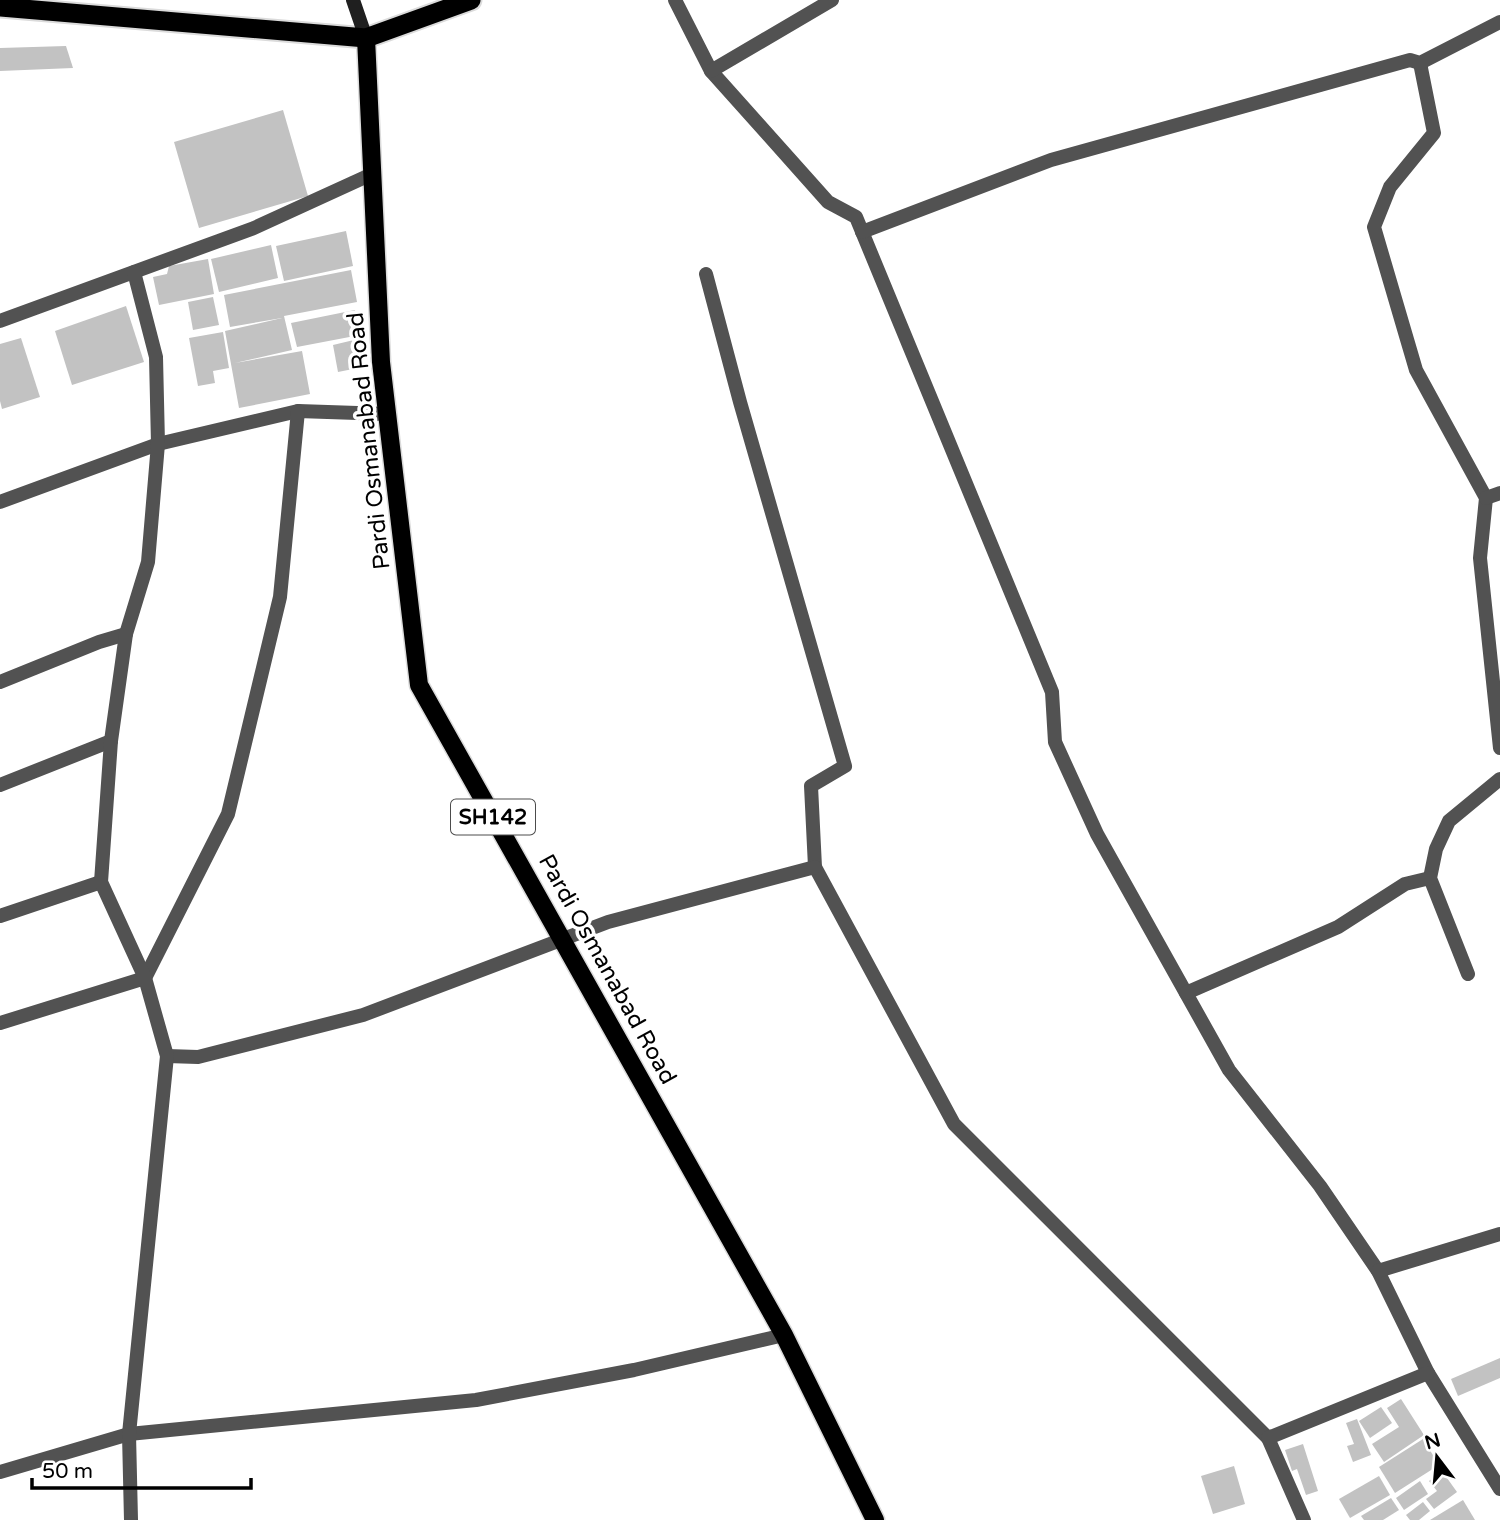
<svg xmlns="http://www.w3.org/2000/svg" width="1500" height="1520" viewBox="0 0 1500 1520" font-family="'Varela Round',sans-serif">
<rect width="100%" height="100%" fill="#fff"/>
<!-- building -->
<g fill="#c2c2c2">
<polygon points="66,46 73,68 0,71 0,48"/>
<polygon points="283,110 308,196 199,228 174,142"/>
<polygon points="346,231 353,266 284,281 276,246"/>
<polygon points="271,245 278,278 219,292 211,259"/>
<polygon points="208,259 214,294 159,305 153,277 167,274 169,266"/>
<polygon points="351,270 357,302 284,316 292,350 235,363 302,351 310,394 239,408 225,331 282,318 230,327 224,295"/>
<polygon points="213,297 219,325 193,330 188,302"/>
<polygon points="126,306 144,362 72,385 55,331"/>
<polygon points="355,310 360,335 297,347 291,323"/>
<polygon points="223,332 229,368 213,371 215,383 198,386 189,338"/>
<polygon points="21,338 40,397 2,409 0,401 0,344"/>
<polygon points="358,339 363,367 338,372 333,345"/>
<polygon points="1500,1358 1500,1378 1458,1396 1451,1379"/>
<polygon points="1401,1399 1424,1435 1384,1462 1372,1444 1399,1427 1387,1408"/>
<polygon points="1381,1407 1392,1423 1370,1438 1359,1421"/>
<polygon points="1357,1419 1371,1455 1353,1462 1347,1446 1354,1444 1346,1423"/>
<polygon points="1423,1439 1439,1465 1395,1493 1379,1467"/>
<polygon points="1303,1444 1318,1491 1306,1495 1297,1469 1292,1471 1285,1450"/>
<polygon points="1234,1466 1245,1504 1213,1514 1201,1476"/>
<polygon points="1442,1471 1457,1492 1434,1509 1426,1499 1437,1491 1429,1481"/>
<polygon points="1379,1476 1390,1495 1350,1518 1339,1499"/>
<polygon points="1420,1481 1428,1494 1404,1510 1396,1498"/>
<polygon points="1391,1498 1399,1510 1383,1520 1364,1520 1361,1516"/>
<polygon points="1463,1500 1475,1520 1430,1520"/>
<polygon points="1423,1502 1430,1511 1419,1520 1410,1520 1406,1515"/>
</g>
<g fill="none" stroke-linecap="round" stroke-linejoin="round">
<!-- primary casing -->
<g stroke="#dbdbdb" stroke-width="21">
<polyline id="primary" points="366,38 381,362 419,685 784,1335 875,1520"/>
</g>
<!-- trunk casing -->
<g stroke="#dbdbdb" stroke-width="23">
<polyline id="trunk" points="0,7 366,38 471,0"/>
</g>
<!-- minor -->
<g stroke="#525252" stroke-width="14">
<polyline points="675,0 711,71 828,202 856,217 1052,692 1055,742 1097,834 1229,1070 1320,1186 1378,1271 1428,1373 1500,1489"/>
<polyline points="1420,63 1434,133 1390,187 1374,227 1416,370 1486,498 1480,558 1500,748"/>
<polyline points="711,71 832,0"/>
<polyline points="862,232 1051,160 1410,60 1420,63 1500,22"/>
<polyline points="706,274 740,402 845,766 811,786 815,867 954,1124 1268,1438 1304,1520"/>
<polyline points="0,321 254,228 372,174"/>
<polyline points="1486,498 1500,493"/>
<polyline points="0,502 158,444 298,411 387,414"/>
<polyline points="0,682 99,642 126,634"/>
<polyline points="0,785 111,741"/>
<polyline points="0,916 101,882"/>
<polyline points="1468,974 1430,878 1436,849 1449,821 1500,779"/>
<polyline points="1186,993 1338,927 1405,884 1430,878"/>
<polyline points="0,1023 145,978 228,814 280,597 298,411"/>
<polyline points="167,1056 198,1057 363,1015 608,922 815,867"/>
<polyline points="1378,1271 1500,1234"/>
<polyline points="1268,1438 1428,1373"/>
<polyline points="0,1472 129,1434 476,1400 634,1370 784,1335"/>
<polyline points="131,1520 129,1434 167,1056 145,978 101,882 111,741 126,634 148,562 158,444 156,357 134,272"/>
</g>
<!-- secondary -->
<polyline stroke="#1f1f1f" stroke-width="14" points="353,0 366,38"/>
<!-- primary -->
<use href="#primary" stroke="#000" stroke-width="18"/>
<!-- trunk -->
<use href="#trunk" stroke="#000" stroke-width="19"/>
</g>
<g text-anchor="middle" stroke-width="7" stroke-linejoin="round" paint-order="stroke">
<!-- shield labels -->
<rect fill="#fff" stroke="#4c4c4c" stroke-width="2" x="451" y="799.5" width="84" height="35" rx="5"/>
<g font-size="21" font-weight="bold" fill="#000">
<text x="493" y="824">SH142</text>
</g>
<!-- street labels -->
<g font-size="23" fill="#000" stroke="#fff">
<text transform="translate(368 441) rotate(-96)" y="8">Pardi Osmanabad Road</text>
<text transform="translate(608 969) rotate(61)" y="8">Pardi Osmanabad Road</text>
</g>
</g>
<!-- north arrow -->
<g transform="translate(1437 1457) rotate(344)" stroke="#ffffff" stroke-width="5" paint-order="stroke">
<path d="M0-5L12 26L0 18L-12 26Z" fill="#000000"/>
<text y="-10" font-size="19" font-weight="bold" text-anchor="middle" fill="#000000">N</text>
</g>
<!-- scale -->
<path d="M32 1478v10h219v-10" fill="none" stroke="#000000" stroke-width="3.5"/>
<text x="42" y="1478" font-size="21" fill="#000000" stroke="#ffffff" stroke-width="5" paint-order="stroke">50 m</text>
</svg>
